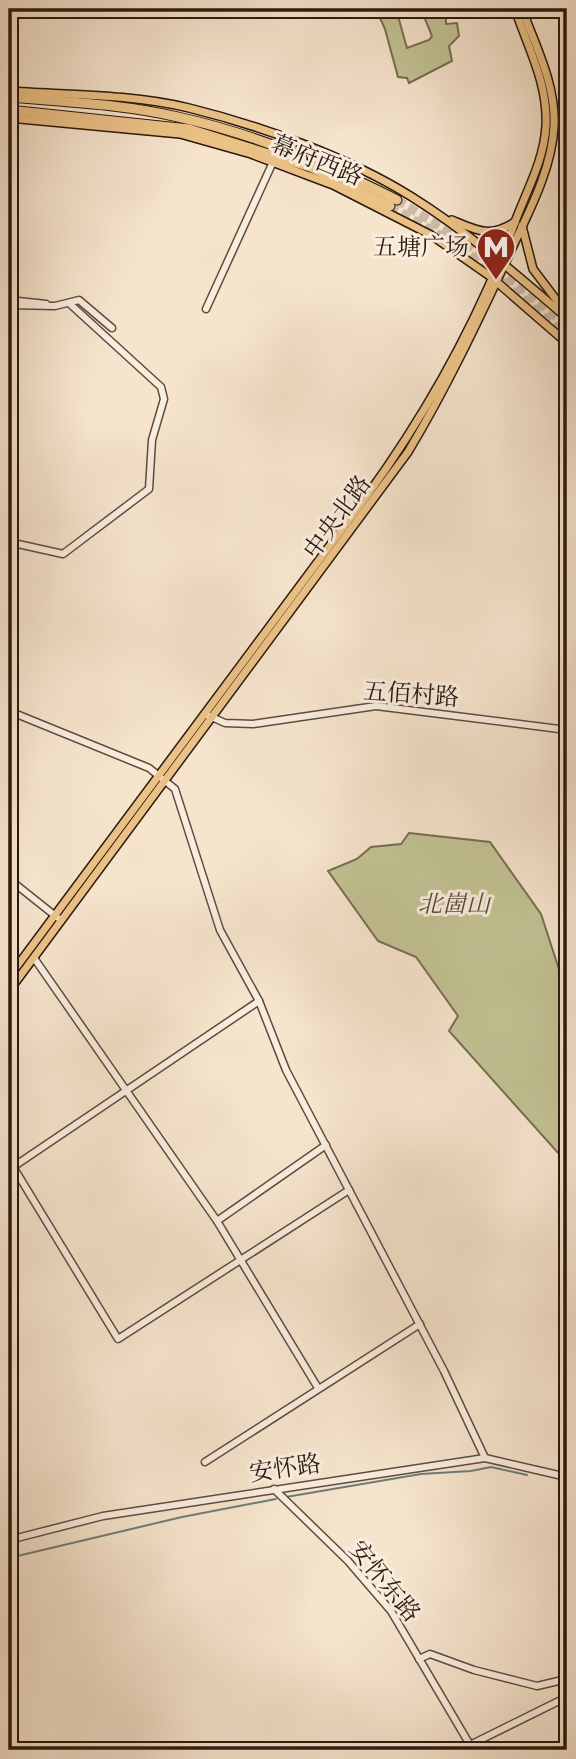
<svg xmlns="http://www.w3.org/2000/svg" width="576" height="1759" viewBox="0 0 576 1759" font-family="Cardo,'Noto Serif SC',serif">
<rect width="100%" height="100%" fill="#f6e4cd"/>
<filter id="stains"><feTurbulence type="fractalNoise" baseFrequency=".00286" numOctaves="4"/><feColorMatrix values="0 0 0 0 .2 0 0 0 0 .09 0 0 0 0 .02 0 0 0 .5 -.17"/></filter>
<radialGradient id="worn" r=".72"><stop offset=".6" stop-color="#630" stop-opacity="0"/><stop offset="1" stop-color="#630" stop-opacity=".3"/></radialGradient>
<!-- green -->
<g fill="#c2c294" stroke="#766d52" stroke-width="2">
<polygon points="376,9 396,9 407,48 429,40 432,36 421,9 446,9 446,24 457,23 459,36 449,46 452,61 409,83 407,78 398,77 385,29"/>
<polygon points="409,833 490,842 541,914 567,994 567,1163 449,1031 458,1016 416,957 378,941 328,871 357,859 371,847 401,844"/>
</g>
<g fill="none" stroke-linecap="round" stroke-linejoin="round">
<!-- stream -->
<g stroke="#6f7c77" stroke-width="2">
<polyline points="286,1497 421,1474 471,1471 491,1467 527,1475"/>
<polyline points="9,1558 182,1517 276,1499"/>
</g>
<!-- highway-tunnel -->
<g stroke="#cdbba7" stroke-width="9" stroke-dasharray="9 4.5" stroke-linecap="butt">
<polyline points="397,200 464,241 567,325"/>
<polyline points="390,206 461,248 567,336"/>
</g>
<!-- minor casing -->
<g stroke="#5e4b3f" stroke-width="9">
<g id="minor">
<polyline points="9,300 46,304"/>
<polyline points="9,305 55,306 79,300 112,328"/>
<polyline points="206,309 273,162"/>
<polyline points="9,542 63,554 149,489 152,440 164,399 161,387 70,304"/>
<polyline points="9,711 149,768 175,789 220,930 259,1001 286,1070 444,1371 485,1458"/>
<polyline points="205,714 225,723 253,724 376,706 567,730"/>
<polyline points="9,879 58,918"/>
<polyline points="34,958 217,1221 318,1388"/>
<polyline points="9,1160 118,1339 349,1190"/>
<polyline points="13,1167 259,1001"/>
<polyline points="217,1221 326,1145"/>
<polyline points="205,1462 420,1324"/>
<polyline points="274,1489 348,1561 391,1611 473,1750"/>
<polyline points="9,1540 103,1516 485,1458 567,1477"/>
<polyline points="419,1659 430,1654 474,1670 537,1686 567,1679"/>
<polyline points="470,1745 567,1697"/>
</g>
</g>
<!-- major casing -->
<g stroke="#2b1810" stroke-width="10">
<g id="major">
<path d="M9 91C68 95 131 94 189 108 262 126 348 157 412 197 468 232 517 275 567 318"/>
<polyline points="9,118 180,134 251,154 333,185 431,235 491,277 567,343"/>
<path d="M452 220C478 231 490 238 515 222"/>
<polyline points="522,226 533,269 567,314"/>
<path d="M9 977 366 497C427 413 479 319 515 222 527 190 544 160 546 126 548 83 528 48 515 9"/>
<path d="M9 991 408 452C446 389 477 323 508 257 526 217 552 171 554 126 556 85 536 47 522 9"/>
</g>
</g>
<!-- highway casing -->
<g stroke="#2b1810" stroke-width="11">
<g id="highway">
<path d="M9 97C65 102 123 104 178 117 255 134 327 164 397 200"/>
<polyline points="9,110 189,129 310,167 390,206"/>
</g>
</g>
<!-- minor -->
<use href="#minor" stroke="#f9edde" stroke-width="6"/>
<!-- major -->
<use href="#major" stroke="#ebc286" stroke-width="7"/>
<!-- highway -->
<use href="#highway" stroke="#ebc286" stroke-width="9"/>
</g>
<!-- icons -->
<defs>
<g id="metro-pin" transform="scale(2.0125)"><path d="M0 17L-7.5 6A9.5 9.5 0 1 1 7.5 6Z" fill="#8f2418" stroke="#f9edde"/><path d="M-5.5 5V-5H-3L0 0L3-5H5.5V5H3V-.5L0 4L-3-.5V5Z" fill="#fff"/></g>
</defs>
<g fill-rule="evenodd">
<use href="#metro-pin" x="496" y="247"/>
</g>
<g text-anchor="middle" stroke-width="6" stroke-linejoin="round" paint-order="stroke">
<!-- street labels -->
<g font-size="24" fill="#2b1810" stroke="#f9edde">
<text transform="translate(317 160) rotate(22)" y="8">幕府西路</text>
<text transform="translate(337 517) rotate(-54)" y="8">中央北路</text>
<text transform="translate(411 694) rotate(4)" y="8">五佰村路</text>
<text transform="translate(285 1468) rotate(-8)" y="8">安怀路</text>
<text transform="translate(385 1581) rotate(51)" y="8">安怀东路</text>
</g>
<!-- poi labels -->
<g font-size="24" fill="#2b1810" stroke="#f9edde" text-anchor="end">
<text x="469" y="255">五塘广场</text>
</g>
<!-- park labels -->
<g font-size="24" font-style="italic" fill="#584b38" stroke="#f9edde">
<text x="454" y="912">北崮山</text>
</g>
</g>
<!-- margin -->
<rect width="576" height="1759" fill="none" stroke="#f6e4cd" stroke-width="35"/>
<rect x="10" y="10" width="555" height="1738" fill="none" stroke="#2b1810" stroke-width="3.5"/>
<rect x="18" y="18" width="541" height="1724" fill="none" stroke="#2b1810" stroke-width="2"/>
<rect width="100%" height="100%" filter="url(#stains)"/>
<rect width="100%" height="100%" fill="url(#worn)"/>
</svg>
